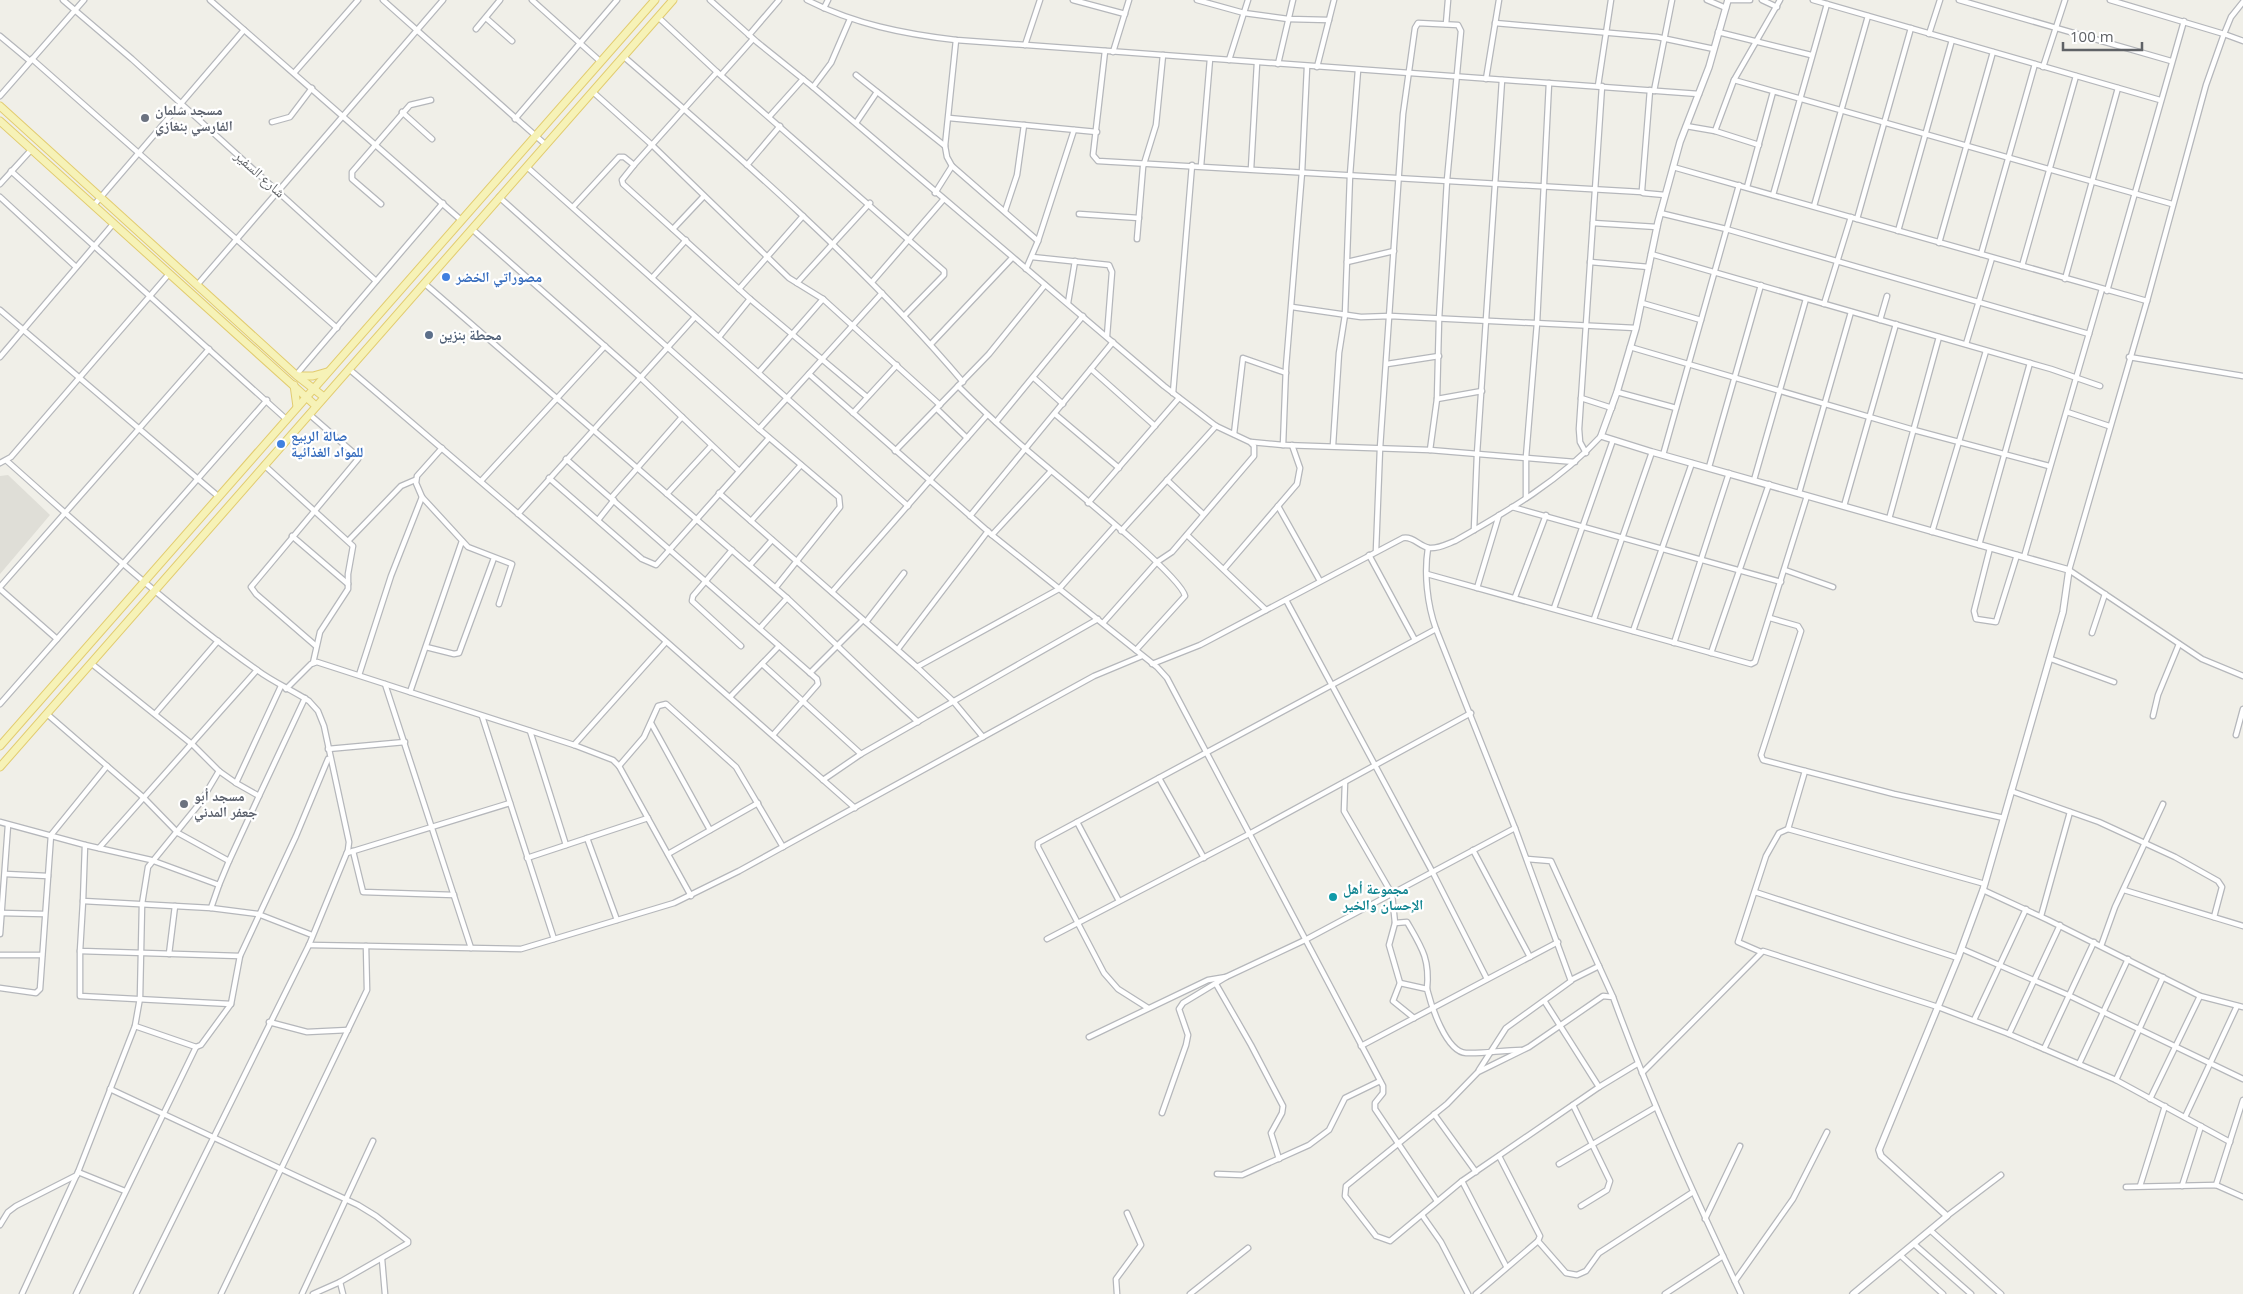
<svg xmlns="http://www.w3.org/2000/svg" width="2243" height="1294" viewBox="0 0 2243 1294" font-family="'Open Sans','Noto Naskh Arabic',sans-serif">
<rect width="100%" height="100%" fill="#f0efe8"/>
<!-- education -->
<polygon fill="#dfded7" points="8,475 50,515 0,574 0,476"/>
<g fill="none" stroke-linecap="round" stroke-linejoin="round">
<!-- minor casing -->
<g stroke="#b5b7bb" stroke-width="7">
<g id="minor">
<polyline points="63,0 132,59 376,281"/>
<polyline points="210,0 461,220"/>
<polyline points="383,0 546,145"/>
<polyline points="532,0 601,62"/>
<polyline points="710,0 757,42 813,87 1164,386 1216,426 1250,442 1254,446 1254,456 1172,552 1157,562 1103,623"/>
<path d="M807 0C854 24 904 34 956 40L1699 94"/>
<polyline points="1073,0 1125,14"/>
<polyline points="1197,0 1244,13 1288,19 1329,20"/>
<polyline points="1707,0 1726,8"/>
<polyline points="1728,0 1750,0"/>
<polyline points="1762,0 1777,7"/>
<polyline points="1813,0 2160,100"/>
<polyline points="1959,0 2171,61"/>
<polyline points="2110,0 2224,34 2206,85 2147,301 2069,570 2202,659 2243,676"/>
<polyline points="2243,2 2231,17 2224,34 2243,41"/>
<polyline points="824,8 828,0"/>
<polyline points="658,17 717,72 944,271 944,275 905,315"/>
<polyline points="486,18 512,41"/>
<polyline points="1495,23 1657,37 1714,49"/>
<polyline points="1446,24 1448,0"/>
<polyline points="476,29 500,0"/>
<polyline points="1718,32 1811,55"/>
<polyline points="1929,34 1940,0"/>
<polyline points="749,35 779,0"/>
<polyline points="0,36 30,61"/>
<polyline points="956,40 945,146 947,157 952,166 1038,241"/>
<polyline points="1025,45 1040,0"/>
<polyline points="1105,51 1093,155 1098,161 1642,192"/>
<polyline points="1113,52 1129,0"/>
<path d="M623 56C742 159 861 262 963 382"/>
<polyline points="32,59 337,328"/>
<polyline points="1229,60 1248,0"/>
<polyline points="1278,64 1293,0"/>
<polyline points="1317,67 1334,0"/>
<polyline points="2043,67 2065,0"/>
<polyline points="717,72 634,165 622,180 623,184 750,299 867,397"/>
<polyline points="294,73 358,0"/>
<polyline points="721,75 753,39"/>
<polyline points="856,75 945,146"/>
<polyline points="1486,79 1499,0"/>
<polyline points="1734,80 2172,204"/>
<polyline points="1598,86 1611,0"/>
<polyline points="813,87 831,63 850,19"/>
<polyline points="1650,90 1642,190 1643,193 1665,195"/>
<polyline points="1654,91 1672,0"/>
<polyline points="593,92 652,145 789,278 823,299 940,405"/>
<polyline points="0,96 84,0"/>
<polyline points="402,112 432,139"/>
<polyline points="769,117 803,79"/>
<polyline points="949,118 1097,132"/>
<polyline points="515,119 617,0"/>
<polyline points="272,122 290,117 312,88"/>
<polyline points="856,123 877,92"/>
<polyline points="1686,126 1715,131 1759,145"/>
<polyline points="1715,131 1734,80 1780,0"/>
<polyline points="747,165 780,126"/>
<polyline points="1201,166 1210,59"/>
<polyline points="527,167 908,506"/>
<polyline points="1673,167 2147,301"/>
<polyline points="1251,169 1257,63"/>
<polyline points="11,171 286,419"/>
<polyline points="0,184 31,150"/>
<polyline points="1747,187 1773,92"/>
<polyline points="935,193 952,166"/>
<polyline points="1773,195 1827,4"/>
<polyline points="0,197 76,267"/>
<polyline points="499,197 759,429 839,497 840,507 776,587"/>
<polyline points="381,204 352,179 352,172 410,105 431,100"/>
<polyline points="94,205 244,30"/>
<polyline points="1814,206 1868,16"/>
<polyline points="573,207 619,157 624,157 634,165"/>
<polyline points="1005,211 1017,175 1024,125"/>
<polyline points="1660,213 1726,229 2089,334"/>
<polyline points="1079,214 1139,218"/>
<polyline points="1857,219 1911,28"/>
<polyline points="1593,223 1657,227"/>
<polyline points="472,229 641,378 739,471"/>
<polyline points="673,229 704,196"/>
<polyline points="1898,231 1952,40"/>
<polyline points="1137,239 1143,167 1156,125 1163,55"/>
<polyline points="1939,243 1993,52"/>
<polyline points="1651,254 2051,369 2100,386"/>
<polyline points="1981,254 2035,64"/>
<polyline points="1032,257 1109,265 1112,272 1107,336"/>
<polyline points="1347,262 1394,251"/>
<polyline points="1590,262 1649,267"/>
<polyline points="2022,266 2076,76"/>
<polyline points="1026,269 1038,241 1074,130"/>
<polyline points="652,278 686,240"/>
<polyline points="2065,279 2118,88"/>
<polyline points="872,282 943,200"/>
<polyline points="424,283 787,598 760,628"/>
<polyline points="797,283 870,203"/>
<polyline points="198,284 443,0"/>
<polyline points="739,289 803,216"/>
<polyline points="2107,291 2184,21"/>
<polyline points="1068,303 1075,261"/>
<polyline points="1642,303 1701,320"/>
<polyline points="1824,304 1851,217"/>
<polyline points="1292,307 1361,317 1390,316 1636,328"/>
<polyline points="0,310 219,497"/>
<polyline points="1880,320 1887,296"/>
<polyline points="719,337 750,299"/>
<polyline points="931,344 1012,258"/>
<polyline points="1966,344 1992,258"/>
<polyline points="1630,347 1914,430 2049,466"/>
<polyline points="0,357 114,223"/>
<polyline points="2129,357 2243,376"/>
<polyline points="1387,364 1439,356"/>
<polyline points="349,369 626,606 855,808"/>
<polyline points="1091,369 1155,426"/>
<polyline points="759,372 823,299"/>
<polyline points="809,374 992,535 1157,667 1167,678 1383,1086 1383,1093 1375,1103 1375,1109 1437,1201"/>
<polyline points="296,375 443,203"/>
<polyline points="1034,378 1063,404"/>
<path d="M958 386C981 409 1004 430 1028 451 1052 472 1181 575 1185 596L1136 650"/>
<polyline points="1617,392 1676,408"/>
<polyline points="1173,393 1192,165"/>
<polyline points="1581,398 1612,408"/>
<polyline points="1437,399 1482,391"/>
<polyline points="937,409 967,438"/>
<polyline points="2067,412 2109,426"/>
<polyline points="853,413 897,365"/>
<polyline points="309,414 356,455 358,459 251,587 256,594 316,646"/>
<polyline points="1055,414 1119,468"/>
<polyline points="996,422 1083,316"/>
<polyline points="759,429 882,293"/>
<polyline points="1234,434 1243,358 1286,373"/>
<polyline points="1251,442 1283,445 1286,367 1302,172 1307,67"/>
<polyline points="1283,445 1430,450 1575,462"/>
<polyline points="1333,445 1339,353 1345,315 1350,175 1358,70"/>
<polyline points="442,448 417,476 416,483 422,497 468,547 512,564 499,604"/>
<polyline points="895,451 989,354 1045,285"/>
<polyline points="1586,453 1580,442 1579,429 1602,86"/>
<polyline points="1663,455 1739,185"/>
<polyline points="566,459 817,679 818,684 773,735"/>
<path d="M7 461C88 533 169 608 257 670 273 682 292 690 309 701L318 711 324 726 349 842 348 850 309 945 136 1294"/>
<polyline points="0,463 11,457 168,275"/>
<polyline points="264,465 353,546 348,574 348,589 320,632 313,663"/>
<polyline points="1709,467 1761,285"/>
<polyline points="549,478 642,559 656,565 769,438"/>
<polyline points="1167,480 1203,514"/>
<polyline points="1754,480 1806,299"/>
<polyline points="481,481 605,346"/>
<polyline points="719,493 917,667 953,701 983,737"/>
<polyline points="1799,493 1851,312"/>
<polyline points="667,494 711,446"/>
<polyline points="611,498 682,417"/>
<polyline points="1526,498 1526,457 1537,323 1549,83"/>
<polyline points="1088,503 1179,398"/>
<polyline points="1278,506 1320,581"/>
<polyline points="1844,506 1896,324"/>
<polyline points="1512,507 1781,582"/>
<polyline points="518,514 695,317"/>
<polyline points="970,516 1113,342"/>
<polyline points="1889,519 1939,337"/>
<polyline points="598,520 614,500"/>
<polyline points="751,521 801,465"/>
<polyline points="1474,530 1477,454 1502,80"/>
<polyline points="1121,531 1216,426"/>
<polyline points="1932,532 1986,351"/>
<polyline points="992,535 1051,471"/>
<polyline points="1187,535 1266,610"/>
<polyline points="292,536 348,584"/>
<polyline points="349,540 401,486 415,480"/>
<polyline points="1979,545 2030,363"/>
<polyline points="1990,548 1974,611 1976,619 1996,622 2017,555"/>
<polyline points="732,550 693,596 692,601 741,646"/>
<polyline points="1376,551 1380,448 1403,114 1415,28 1418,23 1458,25 1461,31 1447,180 1439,319 1437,399 1430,450"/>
<polyline points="1369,555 1415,640"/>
<polyline points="2024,557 2102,289"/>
<polyline points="750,565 772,540"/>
<polyline points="1224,569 1297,484 1300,468 1292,445"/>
<polyline points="1785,570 1833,587"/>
<polyline points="1427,574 1751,664 1755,662 1807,496"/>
<polyline points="0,587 209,349"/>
<polyline points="1477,588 1499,515"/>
<polyline points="0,589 57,639"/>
<polyline points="832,592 987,415"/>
<polyline points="1515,597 1546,515"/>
<path d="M787 598C831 639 873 681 918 722"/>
<polyline points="1286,600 1433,873 1487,979"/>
<polyline points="1554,608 1613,440"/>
<polyline points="1770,618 1798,626 1801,631 1761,755 1763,760 1894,794 2004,818"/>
<polyline points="1594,619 1652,452"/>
<polyline points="866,622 904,573"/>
<polyline points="1633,631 1692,463"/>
<polyline points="2092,633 2105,594"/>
<polyline points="1674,643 1729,473"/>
<polyline points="426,647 454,654 459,653 494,558"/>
<polyline points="898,649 988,531"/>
<polyline points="1711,653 1769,484"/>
<polyline points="2051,659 2114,682"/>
<polyline points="92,664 193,745 219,771 236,783 281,686"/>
<polyline points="762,664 861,754"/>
<path d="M1152 664 1200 645 1403 538C1413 536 1419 546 1429 548 1438 549 1447 544 1455 541 1508 511 1561 480 1601 436"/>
<polyline points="917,667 1059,589 1115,526"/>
<polyline points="810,673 863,620"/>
<polyline points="359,675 391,576 422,497"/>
<polyline points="385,684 471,948"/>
<polyline points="286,689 311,664 317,662 574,745 613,760 619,766 691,896"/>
<polyline points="410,692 462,541"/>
<polyline points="730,697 779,646"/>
<polyline points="0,704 267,400"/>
<polyline points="47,714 144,798 178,833 229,861 259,796"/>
<polyline points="155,714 218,641"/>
<polyline points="482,716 554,939"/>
<polyline points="2153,716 2158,695 2179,644"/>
<polyline points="651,723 710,830"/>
<polyline points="530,731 566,845"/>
<polyline points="2236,735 2243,709"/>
<polyline points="574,745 666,642"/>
<polyline points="328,749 405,742"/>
<polyline points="619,766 644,737 658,706 666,704 736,767 783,847"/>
<polyline points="1159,778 1204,858"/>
<polyline points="823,780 861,754 1098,619"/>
<polyline points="1345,782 1344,811 1392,894 1395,923 1389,945 1400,983 1393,1001 1414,1018"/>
<polyline points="236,783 259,796 305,698"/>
<polyline points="2011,791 2099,822 2175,857 2218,881 2222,887 2214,917"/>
<polyline points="0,822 85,845 83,901 211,908 258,914 312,935"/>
<polyline points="1077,822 1119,901"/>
<polyline points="1788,829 1985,884"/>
<polyline points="587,838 617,920"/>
<polyline points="85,845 151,860 219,885 229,861"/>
<polyline points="99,848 257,670"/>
<polyline points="1473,850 1530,957"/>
<polyline points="353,851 363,892 454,895"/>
<polyline points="347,853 510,803"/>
<polyline points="668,854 758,803"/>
<polyline points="527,858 648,818"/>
<polyline points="1527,859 1551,861 1613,997"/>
<polyline points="5,874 48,876"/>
<polyline points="1983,890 2048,920 2200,996 2243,1007"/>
<polyline points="2124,890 2243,926"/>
<polyline points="1755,892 1958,958"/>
<polyline points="83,901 80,951 240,956"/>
<polyline points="211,908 219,885"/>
<polyline points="1,913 44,914"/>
<polyline points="2041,916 2070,812"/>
<path d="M1395 923 1407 922C1422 948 1430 959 1427 989"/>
<polyline points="0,934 8,825"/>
<polyline points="1047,939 1249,834 1471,713"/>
<polyline points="366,946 521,949 674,903 739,871 1094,676 1142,656"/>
<polyline points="2101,946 2115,907 2163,804"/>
<polyline points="1962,949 2068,995 2243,1079"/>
<polyline points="80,951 80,996 231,1004"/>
<polyline points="1761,952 1738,942 1766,856 1779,833 1788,829 1805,771"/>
<polyline points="169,954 175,906"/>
<polyline points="0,955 42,955"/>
<polyline points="1571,980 1599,966"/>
<path d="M1400 983 1427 989C1431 1005 1446 1052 1466 1053 1482 1054 1503 1050 1521 1050"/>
<polyline points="1216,984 1251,1045 1283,1106 1282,1113 1271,1133 1279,1159"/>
<polyline points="0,988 36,993 40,989 51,835 107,766"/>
<polyline points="1545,1002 1599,1087"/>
<path d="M1148 1008 1118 989 1104 973 1038 847V843L1436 629C1427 604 1424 573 1428 548"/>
<polyline points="1974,1020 2026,909"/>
<polyline points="269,1022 307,1032 348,1030"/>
<polyline points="135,1026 196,1047"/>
<polyline points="2009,1034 2060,925"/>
<polyline points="1089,1037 1208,980 1226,977"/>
<polyline points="1361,1046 1558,942"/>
<polyline points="2044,1049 2094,942"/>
<path d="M1637 1064 1599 1087 1462 1181 1390 1241 1376 1236 1345 1196 1346 1186 1447 1104 1478 1072 1529 1047 1603 996 1613 997C1650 1099 1695 1197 1741 1294"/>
<polyline points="2079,1064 2128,959"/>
<polyline points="1479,1070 1506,1028 1571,981 1515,828"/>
<polyline points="1642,1073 1763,951 1938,1007 2009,1034 2116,1080 2230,1142"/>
<polyline points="2116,1080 2163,977"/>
<polyline points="110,1089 358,1205 376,1216 408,1241 408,1243 340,1282 313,1294"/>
<polyline points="2150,1099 2200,996"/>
<polyline points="1573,1105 1610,1181 1607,1190 1581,1206"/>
<polyline points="1162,1113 1186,1045 1188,1035 1179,1009 1183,1003 1226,977 1305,940 1515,828 1436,629"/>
<polyline points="1434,1114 1476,1172"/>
<polyline points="2185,1117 2237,1006"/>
<polyline points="1559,1164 1656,1107"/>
<polyline points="78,1172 125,1191"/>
<polyline points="1217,1174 1242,1175 1309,1145 1329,1130 1345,1098 1380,1081"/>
<polyline points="1462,1181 1506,1266"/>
<polyline points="2216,1185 2243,1100"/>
<polyline points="2140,1186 2165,1106"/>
<polyline points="2182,1186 2201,1126"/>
<polyline points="2126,1187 2216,1185 2243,1197"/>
<polyline points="1422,1215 1441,1242 1468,1294"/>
<polyline points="1947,1216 2001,1175"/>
<polyline points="1705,1219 1740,1146"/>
<polyline points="0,1225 8,1212 16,1206 77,1175"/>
<polyline points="1930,1230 2001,1294"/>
<polyline points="1538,1241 1566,1273 1577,1275 1586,1271 1599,1253 1693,1192"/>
<polyline points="1914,1244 1971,1294"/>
<polyline points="1900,1255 1943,1294"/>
<polyline points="382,1259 385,1294"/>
<polyline points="1735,1281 1793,1199 1827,1132"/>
<polyline points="340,1282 343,1294"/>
<polyline points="22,1294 78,1172 135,1026 140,998 142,904 148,867 200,803 219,771"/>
<polyline points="76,1294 196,1047 201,1045 231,1004 240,956 296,836 328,759"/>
<polyline points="221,1294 367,990 366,946 309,945"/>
<polyline points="302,1294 373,1141"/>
<polyline points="1117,1294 1116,1279 1141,1245 1127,1213"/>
<polyline points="1190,1294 1248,1248"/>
<polyline points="1476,1294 1538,1241 1540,1236 1499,1156"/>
<polyline points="1665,1294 1723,1256"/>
</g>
</g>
<!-- tertiary casing -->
<g stroke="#b5b7bb" stroke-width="8">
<polyline id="tertiary" points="1728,0 1709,67 1680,142 1658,222 1636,328 1617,392 1601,436 1652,452 2069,570 2063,612 1983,890 1958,958 1879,1150 1881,1156 1947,1216 1853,1294"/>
</g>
<!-- primary casing -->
<g stroke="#e2cc6f" stroke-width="9">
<g id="primary">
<polyline points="0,106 296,375 324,397"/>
<polyline points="0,121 316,406"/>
<polyline points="298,376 313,376 327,372"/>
<polyline points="294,385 297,407"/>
<polyline points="0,746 655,0"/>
<polyline points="0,767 673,0"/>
</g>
</g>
<!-- minor -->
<use href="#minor" stroke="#fff" stroke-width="4.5"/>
<!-- tertiary -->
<use href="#tertiary" stroke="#fff" stroke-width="5.5"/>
<!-- primary -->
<use href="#primary" stroke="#f6f2b7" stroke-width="7"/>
</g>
<!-- markers -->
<g fill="#6b7280" stroke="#fff" stroke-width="2">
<circle cx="145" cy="118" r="5"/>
<circle cx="184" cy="804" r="5"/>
</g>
<g fill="#3f7fe0" stroke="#fff" stroke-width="2">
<circle cx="446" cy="277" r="5"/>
<circle cx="281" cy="444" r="5"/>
</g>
<circle fill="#5c6f8a" stroke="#fff" stroke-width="2" cx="429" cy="335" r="5"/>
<circle fill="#0f9aa8" stroke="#fff" stroke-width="2" cx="1333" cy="897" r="5"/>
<g text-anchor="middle" stroke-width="4.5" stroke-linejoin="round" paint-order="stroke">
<!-- worship labels -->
<g font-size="14" font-weight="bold" fill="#5b616d" stroke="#fff" text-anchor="start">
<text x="155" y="115">مسجد سلمان<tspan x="155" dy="16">الفارسي بنغازي</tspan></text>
<text x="194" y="801">مسجد أبو<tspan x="194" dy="16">جعفر المدني</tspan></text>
</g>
<!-- street labels -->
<g font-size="14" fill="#5f6266" stroke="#fff">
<text transform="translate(260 174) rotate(42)" y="5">شارع السفير</text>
</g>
<!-- shop labels -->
<g font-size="14" font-weight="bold" fill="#366cbe" stroke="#fff" text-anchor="start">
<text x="456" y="282">مصوراتي الخضر</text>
<text x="291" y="441">صالة الربيع<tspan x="291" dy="16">للمواد الغذائية</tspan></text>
</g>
<!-- service labels -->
<g font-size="14" font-weight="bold" fill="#4e5e75" stroke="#fff" text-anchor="start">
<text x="439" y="340">محطة بنزين</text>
</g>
<!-- culture labels -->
<g font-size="14" font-weight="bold" fill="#0d838f" stroke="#fff" text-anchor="start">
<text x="1343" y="894">مجموعة أهل<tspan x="1343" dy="16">الإحسان والخير</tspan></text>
</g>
</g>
<!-- scale -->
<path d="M2063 42v8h79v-8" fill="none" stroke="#5f6266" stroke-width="2.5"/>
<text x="2070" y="42" font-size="15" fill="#5f6266" stroke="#ffffff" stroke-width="4" paint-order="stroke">100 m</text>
</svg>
